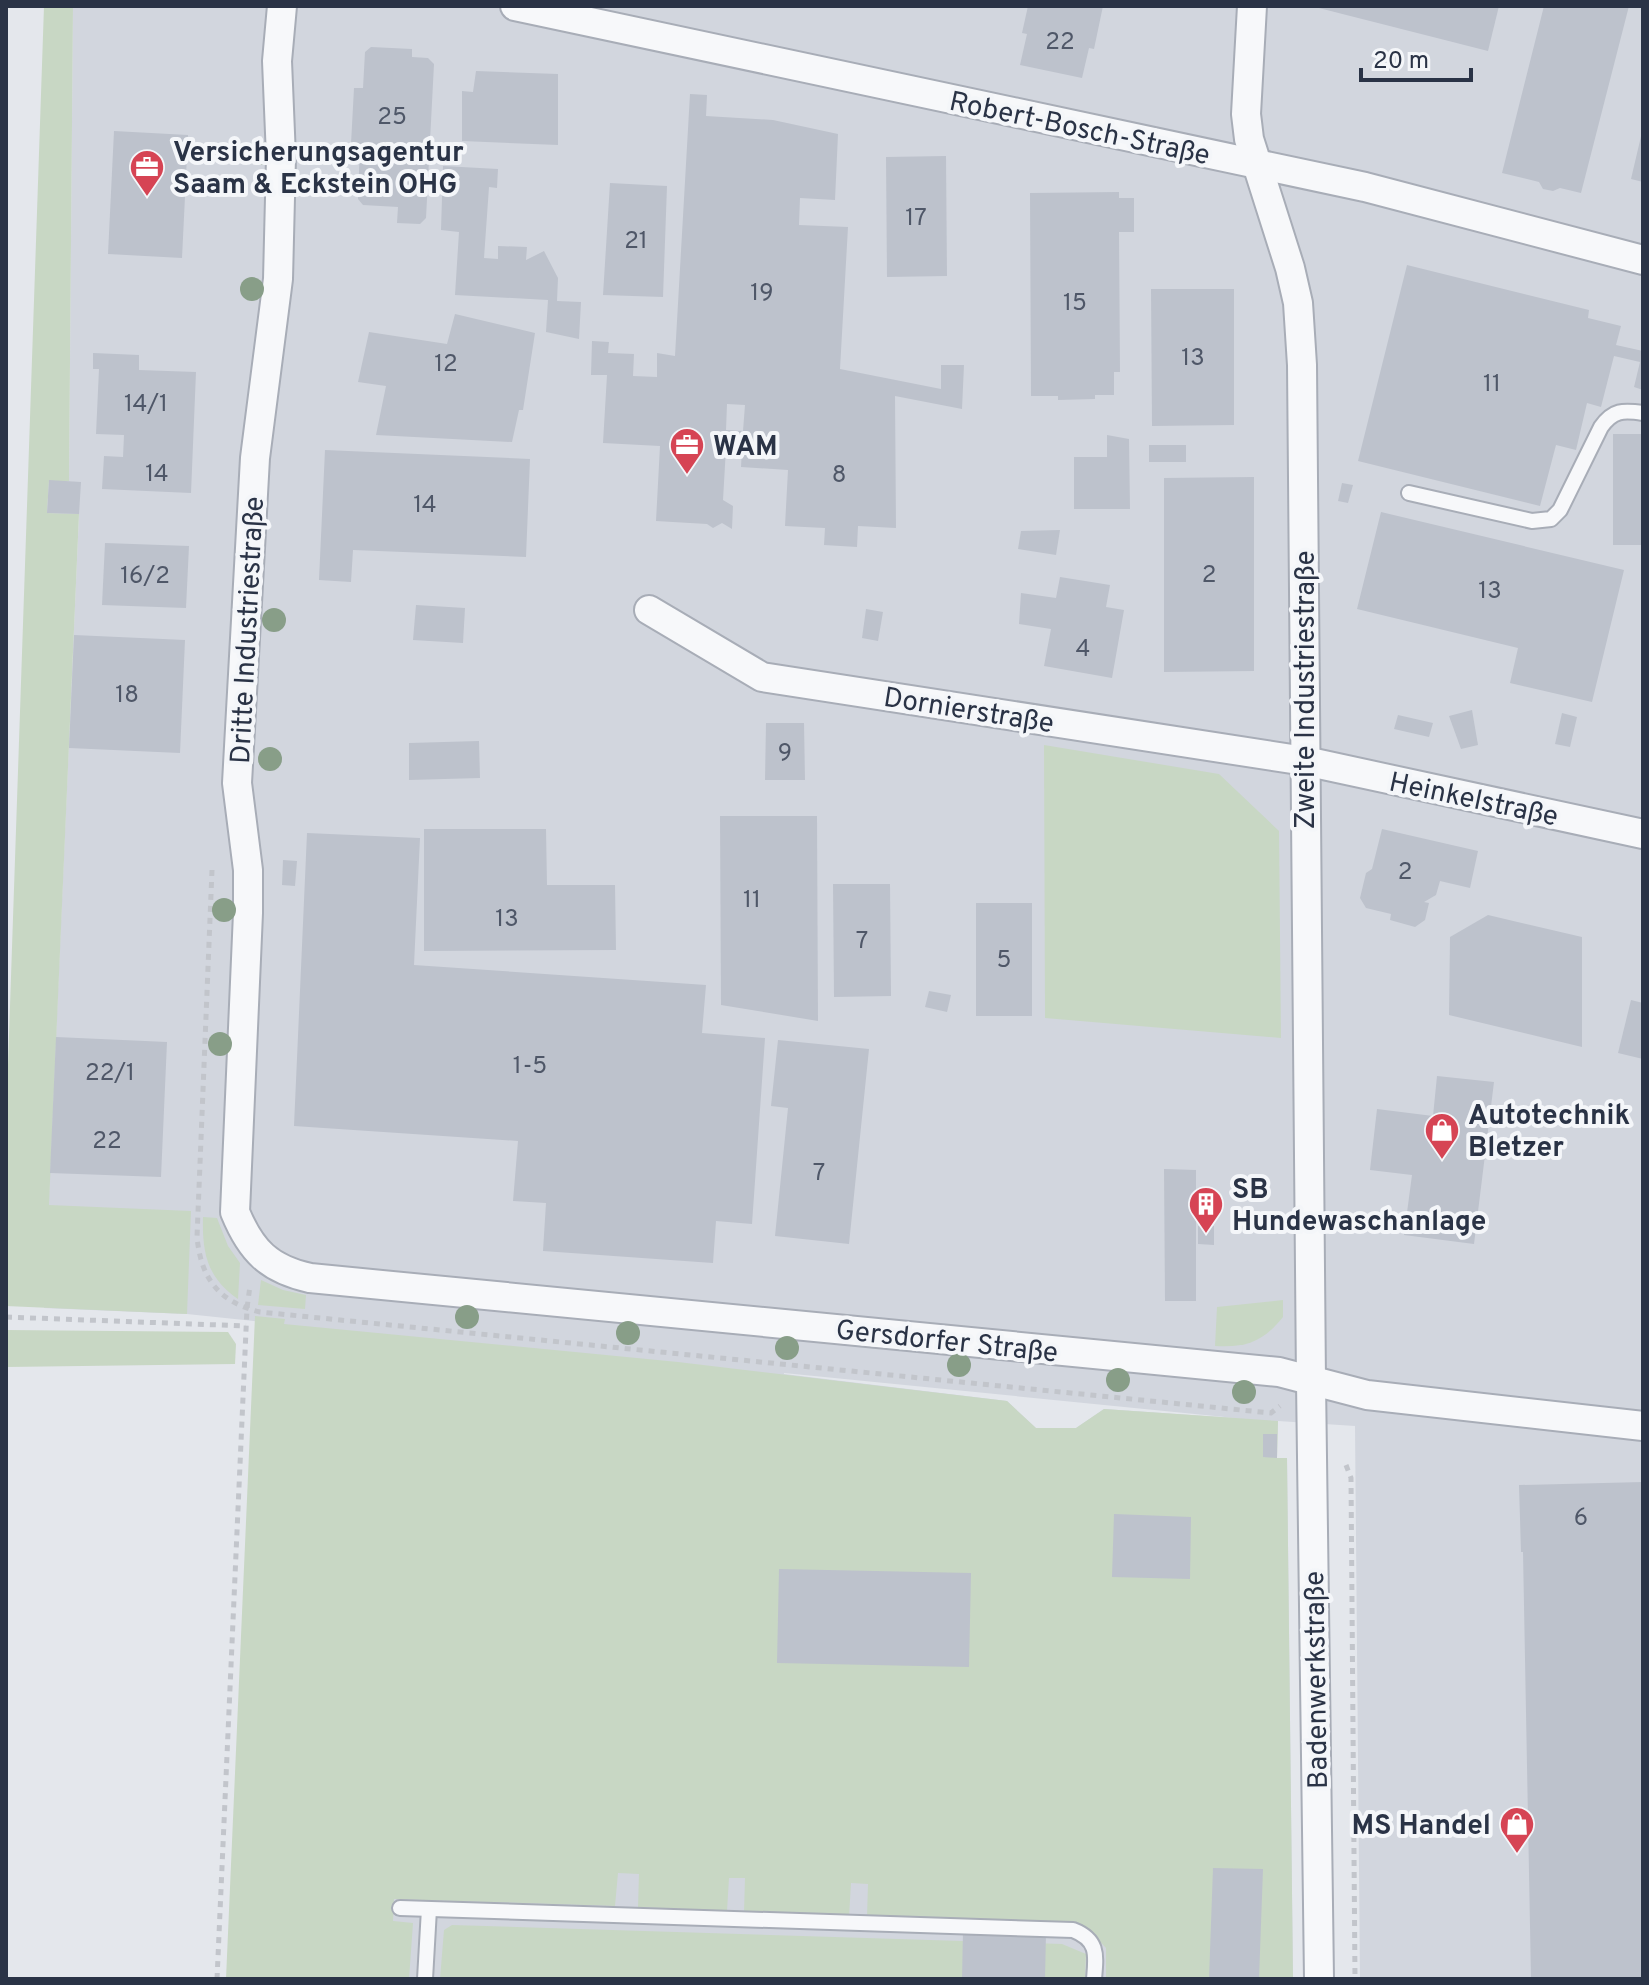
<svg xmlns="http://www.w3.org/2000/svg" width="1649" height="1985" viewBox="0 0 1649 1985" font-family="Overpass,sans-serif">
<rect width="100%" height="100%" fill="#e4e7ec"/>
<!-- built -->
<path fill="#d2d6de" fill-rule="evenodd" d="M73 6H1643V1979H1360L1355 1426 1278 1421 1277 1458H1287L1293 1979H256L283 1324 187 1314 44 1308 79 515 47 513 49 480H69ZM784 1374V1373L1235 1418 1104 1409 1076 1428H1036L1007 1401Z"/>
<!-- green -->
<g fill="#c8d7c4">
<polygon points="44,6 73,6 69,481 49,481 47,513 79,514 49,1205 191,1211 187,1314 6,1306 6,1124"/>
<polygon points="1044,745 1219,774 1279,831 1281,1038 1045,1018"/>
<path d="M203 1217 217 1218 228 1246 240 1263 238 1299C207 1278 202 1252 203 1217Z"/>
<polygon points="261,1280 283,1290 306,1295 305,1309 258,1305"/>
<path d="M1283 1300V1317C1263 1342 1246 1348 1215 1346L1217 1307Z"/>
<polygon points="255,1316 285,1319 284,1324 678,1362 1007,1401 1036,1428 1076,1428 1104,1409 1278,1421 1277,1458 1287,1458 1293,1979 1106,1979 1106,1948 1085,1926 867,1917 868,1884 851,1883 849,1917 744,1912 745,1878 729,1878 727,1911 638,1907 639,1874 618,1873 615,1906 394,1899 393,1921 413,1923 409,1979 226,1979"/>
<polygon points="6,1330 228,1332 236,1344 235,1364 6,1367"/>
<polygon points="452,1925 1062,1944 1086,1954 1085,1979 440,1979 444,1930"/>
</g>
<!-- building -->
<g fill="#bdc2cc" fill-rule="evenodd">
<polygon points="1028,6 1103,6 1094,49 1089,48 1082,78 1020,65 1027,34 1022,33"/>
<polygon points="1311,6 1499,6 1488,51"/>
<polygon points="1544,6 1629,6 1581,193 1560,188 1553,191 1543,189 1539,182 1502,173"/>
<polygon points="371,47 412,49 412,57 428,58 434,64 426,218 420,224 397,223 398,207 363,205 358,199 360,145 351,144 354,88 363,88 365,52"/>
<polygon points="476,71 558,74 558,145 462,141 462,91 473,92"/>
<path d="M690 94 707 95 706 116 773 120 838 134 835 200 800 198 799 225 848 227 840 369 941 389V365H964L962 409 895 396 896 528 858 526 857 547 824 545 825 528 785 526 788 470 741 467 742 449 726 448 723 500 733 506 732 529 722 523 713 528 707 524 656 521 660 446 603 443 607 375H591L592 341 609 342 608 353 634 354 633 376 657 377V353L675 356ZM727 404 745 405 743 431 726 430Z"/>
<polygon points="114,131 188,135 182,258 108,254"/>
<polygon points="1642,132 1643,132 1643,182 1631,179"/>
<polygon points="946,156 947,276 887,277 886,157"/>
<polygon points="443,166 498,169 497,188 489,187 484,258 498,259 498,246 527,247 526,260 544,251 558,278 557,301 581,302 579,339 546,332 548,300 455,295 459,232 441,230"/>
<polygon points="610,183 667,186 663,297 603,295"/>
<polygon points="1119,192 1119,198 1134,198 1134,232 1119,232 1120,372 1114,372 1114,395 1095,395 1095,399 1058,400 1058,396 1031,396 1030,193"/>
<polygon points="1407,265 1589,310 1588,318 1621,326 1616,345 1643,351 1643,390 1634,387 1640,362 1614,356 1601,407 1587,403 1576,450 1556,445 1540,506 1358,461"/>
<polygon points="1151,289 1234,289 1234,425 1152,426"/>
<polygon points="455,314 535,333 523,410 519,410 512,442 376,435 386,386 358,382 369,332 447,344"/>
<polygon points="93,353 139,355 139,370 196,372 191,493 102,489 104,456 123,457 124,435 96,434 99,369 93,369"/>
<rect x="1613" y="434" width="30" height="111"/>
<polygon points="1107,435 1129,439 1130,509 1074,509 1074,457 1107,457"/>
<rect x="1149" y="445" width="37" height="17"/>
<polygon points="325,450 530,459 526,557 353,550 351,582 319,580"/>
<polygon points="1254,477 1254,671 1164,672 1164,478"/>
<polygon points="49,480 81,482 79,514 47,513"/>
<polygon points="1342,483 1353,485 1348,503 1338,501"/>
<polygon points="1381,512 1624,570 1592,702 1510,683 1518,648 1357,609"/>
<polygon points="1060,530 1056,555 1018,549 1021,531"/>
<polygon points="105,543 189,546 186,608 102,605"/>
<polygon points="1060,577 1110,585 1106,607 1124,610 1112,678 1044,666 1051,629 1019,624 1021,593 1056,598"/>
<polygon points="416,605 465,608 463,643 413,640"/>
<polygon points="866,609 883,612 878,641 862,638"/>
<polygon points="74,635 185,640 180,753 69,748"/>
<polygon points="1472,710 1478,745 1461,749 1449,716"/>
<polygon points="1562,713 1577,717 1570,747 1555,744"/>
<polygon points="1398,715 1433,723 1429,737 1394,729"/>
<polygon points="766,723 804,723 805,780 765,780"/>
<polygon points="479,741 480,778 409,780 409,743"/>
<polygon points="720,816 817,816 818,1021 721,1005"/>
<polygon points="424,829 546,829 547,885 615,885 616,950 424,951"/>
<polygon points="1382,829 1478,851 1470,888 1440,881 1436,895 1424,902 1429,903 1425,920 1415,927 1390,920 1391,914 1366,908 1360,898 1366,873 1372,869"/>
<polygon points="307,833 420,838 414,965 706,985 702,1033 765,1038 752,1224 716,1221 713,1263 543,1251 546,1203 513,1201 518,1141 294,1126"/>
<polygon points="283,860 297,861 295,886 282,885"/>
<polygon points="833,884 890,884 891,996 834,997"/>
<rect x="976" y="903" width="56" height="113"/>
<polygon points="1488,915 1582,937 1582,1047 1449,1015 1450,937"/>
<polygon points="929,991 951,995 947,1012 925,1007"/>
<polygon points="1631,1000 1643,1003 1643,1059 1618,1053"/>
<polygon points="56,1037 167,1042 161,1177 50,1173"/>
<polygon points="778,1040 869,1049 849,1244 775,1236 788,1108 771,1106"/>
<polygon points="1437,1076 1494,1082 1474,1244 1404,1235 1412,1175 1370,1170 1377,1109 1433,1116"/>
<polygon points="1164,1169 1196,1170 1196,1301 1165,1301"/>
<polygon points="1198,1226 1214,1226 1214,1245 1198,1244"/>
<polygon points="1263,1434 1277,1434 1277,1458 1263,1457"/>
<polygon points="1643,1482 1643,1979 1531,1979 1523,1552 1521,1552 1519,1485"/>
<polygon points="1114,1514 1191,1517 1190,1579 1112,1577"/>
<polygon points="779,1569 971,1573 969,1667 777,1663"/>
<polygon points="1213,1868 1263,1869 1259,1979 1209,1979"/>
<polygon points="963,1931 1046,1933 1045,1979 962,1979"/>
</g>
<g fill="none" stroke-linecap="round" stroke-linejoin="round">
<!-- lane casing -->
<g stroke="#a8adb7" stroke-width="18">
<g id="lane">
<path d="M1409 493 1532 521 1551 519 1560 510 1601 427C1613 410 1623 410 1643 413"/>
<path d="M400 1908 1073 1930C1099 1940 1096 1956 1094 1979"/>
<polyline points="425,1979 429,1909"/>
</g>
</g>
<!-- street casing -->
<g stroke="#a8adb7" stroke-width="32">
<g id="street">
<path d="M282 6 277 61 281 157 278 279 255 458 237 783 248 870V913L235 1212C251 1251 269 1269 310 1278L1279 1372 1367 1395 1643 1426"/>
<polyline points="515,6 1365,187 1643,260"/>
<polyline points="1252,6 1246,114 1249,139 1290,268 1298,303 1302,365 1311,1382 1319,1979"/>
<polyline points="649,610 762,677 1305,761 1643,834"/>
</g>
</g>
<!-- path -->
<g stroke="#c2c5cb" stroke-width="5" stroke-dasharray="6 6" stroke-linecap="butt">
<path d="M212 870 197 1237C201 1279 219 1302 260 1312L1271 1413 1280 1406"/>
<polyline points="6,1317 246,1326"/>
<polyline points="1346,1465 1351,1478 1355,1979"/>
<polyline points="217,1979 247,1308 250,1286"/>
</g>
<!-- lane -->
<use href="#lane" stroke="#f7f8fa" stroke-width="14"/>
<!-- street -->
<use href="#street" stroke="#f7f8fa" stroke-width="28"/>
</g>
<!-- trees -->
<g fill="#889e88">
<circle cx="259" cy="153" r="12"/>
<circle cx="252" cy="289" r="12"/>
<circle cx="274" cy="620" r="12"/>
<circle cx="270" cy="759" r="12"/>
<circle cx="224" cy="910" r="12"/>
<circle cx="220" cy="1044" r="12"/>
<circle cx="467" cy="1317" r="12"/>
<circle cx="628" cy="1333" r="12"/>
<circle cx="787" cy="1348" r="12"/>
<circle cx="959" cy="1365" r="12"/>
<circle cx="1118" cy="1380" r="12"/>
<circle cx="1244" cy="1392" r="12"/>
</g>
<!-- icons -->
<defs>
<g id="office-pin" transform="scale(1.8)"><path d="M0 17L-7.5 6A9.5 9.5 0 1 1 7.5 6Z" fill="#d64454" stroke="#f4f6f9"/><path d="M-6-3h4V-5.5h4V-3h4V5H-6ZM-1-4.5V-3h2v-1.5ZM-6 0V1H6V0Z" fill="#fff"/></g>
<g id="shop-pin" transform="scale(1.8)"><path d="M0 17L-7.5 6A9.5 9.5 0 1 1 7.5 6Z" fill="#d64454" stroke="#f4f6f9"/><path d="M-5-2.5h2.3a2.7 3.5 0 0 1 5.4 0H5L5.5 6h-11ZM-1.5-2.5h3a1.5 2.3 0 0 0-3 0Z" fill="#fff"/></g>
<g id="building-pin" transform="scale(1.8)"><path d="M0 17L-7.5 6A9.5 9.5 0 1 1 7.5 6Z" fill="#d64454" stroke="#f4f6f9"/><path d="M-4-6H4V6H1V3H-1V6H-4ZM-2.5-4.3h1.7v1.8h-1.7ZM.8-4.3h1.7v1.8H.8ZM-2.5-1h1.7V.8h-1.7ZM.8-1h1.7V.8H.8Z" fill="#fff"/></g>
</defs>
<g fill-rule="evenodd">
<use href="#office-pin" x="147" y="167"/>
<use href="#office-pin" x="687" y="445"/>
<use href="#shop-pin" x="1442" y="1130"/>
<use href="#building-pin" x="1206" y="1204"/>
<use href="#shop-pin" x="1517" y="1824"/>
</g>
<g text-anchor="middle" stroke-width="8" stroke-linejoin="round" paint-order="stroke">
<!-- number labels -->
<g font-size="24" fill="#4f5768">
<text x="1060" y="49">22</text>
<text x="392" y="124">25</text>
<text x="916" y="225">17</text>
<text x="636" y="248">21</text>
<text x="762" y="300">19</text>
<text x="1075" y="310">15</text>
<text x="1193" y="365">13</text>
<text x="446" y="371">12</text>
<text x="1492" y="391">11</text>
<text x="146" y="411">14/1</text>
<text x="157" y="481">14</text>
<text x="839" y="482">8</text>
<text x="425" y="512">14</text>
<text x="1209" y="582">2</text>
<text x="145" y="583">16/2</text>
<text x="1490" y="598">13</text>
<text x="1083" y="656">4</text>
<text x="127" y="702">18</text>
<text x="785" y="760">9</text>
<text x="1405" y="879">2</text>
<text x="752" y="907">11</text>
<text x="507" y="926">13</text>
<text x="862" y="948">7</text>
<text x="1004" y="967">5</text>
<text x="530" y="1073">1-5</text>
<text x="110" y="1080">22/1</text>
<text x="107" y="1148">22</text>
<text x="819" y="1180">7</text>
<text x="1581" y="1525">6</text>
</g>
<!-- street labels -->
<g font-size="28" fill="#2a3346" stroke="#f4f6f9">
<text transform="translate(1080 127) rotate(12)" y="10">Robert-Bosch-Straße</text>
<text transform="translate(246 630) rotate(-87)" y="10">Dritte Industriestraße</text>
<text transform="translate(1304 690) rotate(-90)" y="10">Zweite Industriestraße</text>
<text transform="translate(969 709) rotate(9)" y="10">Dornierstraße</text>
<text transform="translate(1474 798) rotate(12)" y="10">Heinkelstraße</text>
<text transform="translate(947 1340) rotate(6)" y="10">Gersdorfer Straße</text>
<text transform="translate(1315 1680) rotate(-91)" y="10">Badenwerkstraße</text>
</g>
<!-- poi labels -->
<g font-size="28" font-weight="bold" fill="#2a3346" stroke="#f4f6f9" text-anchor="start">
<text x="173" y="161">Versicherungsagentur<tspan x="173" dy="32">Saam &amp; Eckstein OHG</tspan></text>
<text x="713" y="455">WAM</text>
<text x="1468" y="1124">Autotechnik<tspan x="1468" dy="32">Bletzer</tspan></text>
<text x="1232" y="1198">SB<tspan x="1232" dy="32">Hundewaschanlage</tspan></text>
<text x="1491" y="1834" text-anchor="end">MS Handel</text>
</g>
</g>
<!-- border -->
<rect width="1649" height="1985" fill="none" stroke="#2a3346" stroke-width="16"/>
<!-- scale -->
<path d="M1361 68v12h110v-12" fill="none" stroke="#2a3346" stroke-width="4"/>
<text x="1373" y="68" font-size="24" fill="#2a3346" stroke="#f4f6f9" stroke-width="6" paint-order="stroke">20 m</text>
</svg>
